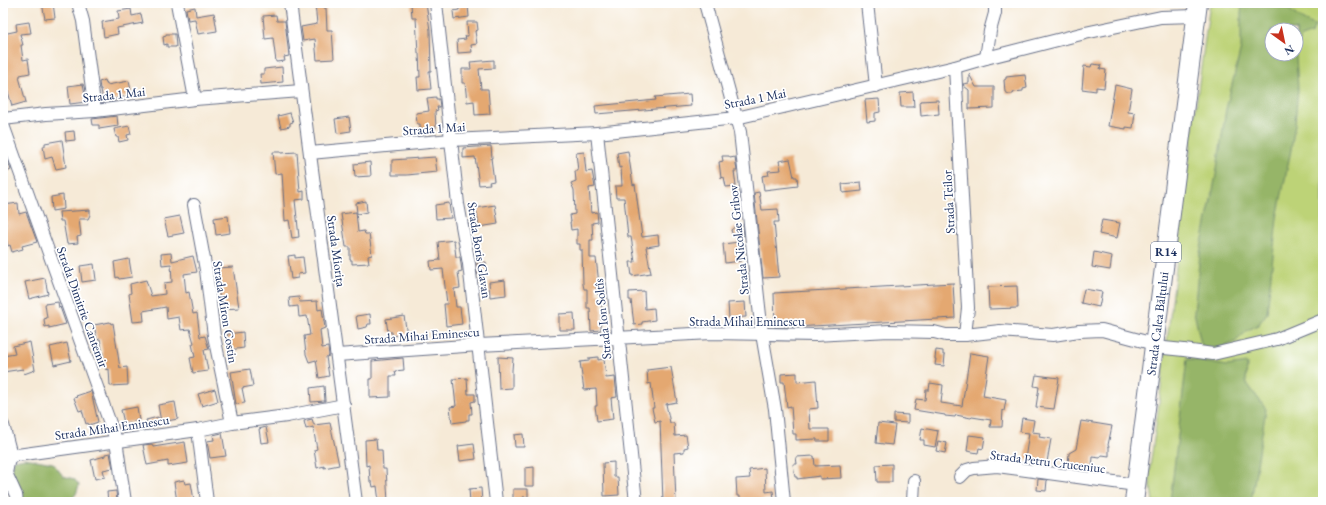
<svg xmlns="http://www.w3.org/2000/svg" width="1326" height="505" viewBox="0 0 1326 505" font-family="'EB Garamond',serif">
<rect width="100%" height="100%" fill="#fff"/>
<filter id="ink" filterUnits="userSpaceOnUse"><feTurbulence type="fractalNoise" baseFrequency=".025" numOctaves="2"/><feDisplacementMap in="SourceGraphic" scale="8" xChannelSelector="R" yChannelSelector="G"/><feConvolveMatrix kernelMatrix="1 2 1 2 8 2 1 2 1" color-interpolation-filters="sRGB"/></filter>
<filter id="wash" filterUnits="userSpaceOnUse"><feTurbulence type="fractalNoise" baseFrequency=".012" numOctaves="4" result="noise"/><feDisplacementMap in="SourceGraphic" scale="16" xChannelSelector="R" yChannelSelector="G"/><feGaussianBlur stdDeviation="0.9" result="paint"/><feColorMatrix in="noise" values="0 0 0 0 0 0 0 0 0 0 0 0 0 0 0 0 0 1.4 0 .05"/><feComposite in="paint" operator="in"/></filter>
<g filter="url(#wash)">
<rect width="100%" height="100%" fill="#f6ead7"/>
<!-- green -->
<path fill="#bdd377" stroke="#6c816a" fill-rule="evenodd" d="M1210 3H1323V502H1153L1149 474C1172 318 1187 160 1210 3ZM1272 30H1296V54H1272Z"/>
<!-- forest -->
<g fill="#96b568" stroke="#587263" fill-rule="evenodd">
<path d="M1242 3H1283C1292 13 1302 21 1315 25L1312 33 1301 37 1296 56 1298 89 1295 124 1291 150 1277 218 1267 313 1258 325 1248 330 1235 342 1209 353 1201 344 1194 312 1200 253 1216 175 1226 109 1241 48V14ZM1272 30H1296V54H1272Z"/>
<polygon points="1187,359 1227,366 1247,363 1246,382 1266,409 1251,502 1170,502"/>
<polygon points="25,458 53,463 63,476 74,479 79,485 76,494 69,502 21,502 11,472 14,460"/>
</g>
<g id="blocks">
<!-- building -->
<g fill="#e4a871">
<polygon points="42,3 53,3 55,18 45,19"/>
<polygon points="315,3 324,3 324,8 326,8 327,30 332,30 334,59 317,60 315,39 303,41 301,27 317,24"/>
<polygon points="411,3 426,3 430,30 431,71 429,71 431,89 418,90 417,77 420,77 419,53 418,53 416,18 412,18"/>
<polygon points="468,5 469,17 454,19 453,11 459,10 459,6"/>
<polygon points="195,7 196,16 214,13 217,31 198,34 195,19 188,20 186,9"/>
<polygon points="131,9 132,16 141,14 143,23 117,28 118,34 104,37 102,22 119,19 118,11"/>
<polygon points="276,15 277,21 285,21 289,56 284,57 285,61 276,62 273,38 265,39 263,16"/>
<polygon points="29,22 31,33 20,34 23,45 21,45 23,60 28,59 30,73 20,75 20,77 19,77 26,102 12,106 5,80 3,80 3,34 17,31 16,24"/>
<polygon points="467,22 477,22 478,30 475,31 477,44 471,45 472,52 458,53 457,40 466,39 465,36 468,36"/>
<polygon points="166,34 175,34 176,47 167,47 167,44 164,45 163,37 166,36"/>
<polygon points="494,60 494,68 479,69 481,89 488,89 490,114 475,115 474,101 467,102 465,83 462,83 462,69 471,69 470,62"/>
<polygon points="1092,64 1101,65 1100,69 1106,70 1104,88 1096,87 1096,91 1082,89 1084,66 1091,67"/>
<polygon points="282,67 283,82 261,84 260,74 264,74 264,69"/>
<polygon points="969,74 976,87 994,87 994,108 969,109 969,90 964,86 963,84 969,83"/>
<polygon points="1025,75 1027,88 1023,89 1023,91 1014,92 1013,94 1009,94 1005,92 1004,80 1006,79 1006,77"/>
<polygon points="105,80 107,85 129,81 132,95 115,99 115,101 103,102 101,89 100,89 99,82"/>
<polygon points="83,84 86,102 70,104 68,86"/>
<polygon points="1115,85 1132,89 1128,112 1135,113 1133,128 1126,127 1126,129 1108,126"/>
<polygon points="913,92 914,107 901,107 900,93"/>
<polygon points="690,94 691,106 596,114 595,106 656,100 655,97"/>
<polygon points="436,97 436,99 439,99 440,107 437,107 438,110 435,111 436,128 420,129 420,124 417,124 416,113 429,111 427,98"/>
<polygon points="879,99 880,112 875,113 875,121 867,122 865,100"/>
<polygon points="938,100 939,114 921,116 920,101"/>
<polygon points="290,113 293,122 290,123 290,126 281,128 278,116"/>
<polygon points="117,116 118,126 99,129 99,125 93,125 92,119"/>
<polygon points="349,117 351,131 337,133 335,119"/>
<polygon points="129,126 131,134 127,135 128,140 119,142 118,137 116,137 114,129"/>
<polygon points="74,131 75,140 66,141 65,132"/>
<polygon points="62,140 66,167 56,169 52,157 45,159 43,146 45,146 45,143"/>
<polygon points="491,146 492,158 491,158 494,181 489,182 490,184 479,185 475,157 463,158 463,148"/>
<polygon points="3,147 11,170 7,172 5,166 3,167"/>
<polygon points="628,151 633,185 635,184 642,237 658,235 659,245 646,247 651,273 632,276 630,262 635,262 631,237 628,237 624,198 616,198 615,186 622,186 621,167 619,168 617,153"/>
<polygon points="273,152 281,152 281,153 297,152 300,192 304,191 304,199 295,200 299,237 292,238 289,220 285,221 282,173 275,174"/>
<polygon points="584,152 586,172 592,171 595,187 589,188 591,213 597,212 598,222 592,223 593,240 590,240 590,258 596,258 599,284 596,284 597,294 602,294 601,330 591,331 590,308 587,308 587,289 584,289 583,284 582,250 580,250 580,244 577,244 577,229 571,230 570,222 571,222 570,215 575,214 574,190 571,183 576,181 575,171 578,171 576,153"/>
<polygon points="722,156 729,156 730,158 735,157 737,171 734,171 736,186 726,187 724,177 721,178 719,162 723,161"/>
<polygon points="435,157 437,172 407,175 392,175 392,160"/>
<polygon points="790,159 794,177 797,177 798,186 764,190 762,176 769,175 768,171 781,170 779,161"/>
<polygon points="370,162 371,176 355,177 354,164"/>
<polygon points="861,182 862,191 843,193 842,184"/>
<polygon points="759,192 762,210 778,209 779,222 774,222 779,277 763,278 754,193"/>
<polygon points="63,195 64,209 52,211 51,197"/>
<polygon points="366,201 367,212 357,214 356,203"/>
<polygon points="18,203 19,214 26,212 37,242 22,246 23,249 12,252 10,245 8,246 3,227 6,227 4,205"/>
<polygon points="449,203 451,218 436,219 435,205"/>
<polygon points="495,205 498,224 479,227 476,208"/>
<polygon points="90,210 90,215 88,219 79,219 81,236 77,237 78,243 67,244 63,221 60,221 59,212"/>
<polygon points="356,212 358,232 364,231 365,234 369,234 372,255 368,256 369,263 352,264 352,260 350,260 350,247 346,247 341,214"/>
<polygon points="180,216 184,233 168,236 164,219"/>
<polygon points="228,216 230,233 216,235 214,218"/>
<polygon points="1102,220 1120,223 1117,238 1099,234"/>
<polygon points="737,225 743,225 744,236 733,236 731,230"/>
<polygon points="454,240 456,257 460,257 462,271 458,272 460,288 454,289 456,307 460,307 462,324 446,326 444,304 447,304 443,269 431,270 430,261 440,260 438,242"/>
<polygon points="739,242 741,261 725,263 723,244"/>
<polygon points="1094,252 1112,256 1110,270 1092,267"/>
<polygon points="171,253 172,261 193,256 197,272 184,274 186,293 189,292 193,314 197,313 200,337 205,336 209,349 204,350 208,371 193,373 190,358 195,357 192,344 194,343 190,329 181,330 179,317 167,319 166,307 143,311 144,321 133,322 129,294 131,293 130,284 146,280 151,296 165,294 164,283 172,282 171,264 162,265 161,254"/>
<polygon points="295,255 295,258 303,257 305,273 298,274 298,278 291,279 288,256"/>
<polygon points="129,259 132,277 119,279 118,277 116,278 114,262"/>
<polygon points="486,262 487,274 478,275 477,263"/>
<polygon points="94,264 96,280 82,282 80,266"/>
<polygon points="233,267 239,308 223,309 222,305 220,305 217,268"/>
<polygon points="45,278 48,294 29,299 25,282"/>
<polygon points="505,280 506,295 490,297 489,282"/>
<polygon points="953,283 955,318 795,327 775,327 774,293"/>
<polygon points="1017,286 1018,308 989,309 988,287"/>
<polygon points="1084,289 1102,292 1099,307 1081,303"/>
<polygon points="644,291 645,309 654,308 655,320 642,322 642,324 634,325 631,300 629,300 629,292"/>
<polygon points="299,297 300,302 317,301 318,310 322,309 325,328 320,330 322,348 328,347 329,356 326,357 329,376 319,378 316,360 309,362 306,354 304,336 310,335 307,316 299,317 298,306 290,307 289,298"/>
<polygon points="58,302 59,308 60,307 66,324 49,328 49,326 45,327 44,319 47,318 45,304"/>
<polygon points="745,302 746,317 729,318 728,303"/>
<polygon points="574,313 575,330 559,330 559,314"/>
<polygon points="370,314 371,324 368,324 367,327 358,329 356,316"/>
<polygon points="404,316 407,334 392,336 392,332 388,332 386,319"/>
<polygon points="110,322 111,324 113,323 120,368 127,367 128,385 110,386 109,369 106,370 100,339 97,340 94,325"/>
<polygon points="243,332 244,348 229,350 227,334"/>
<polygon points="30,342 35,370 24,374 23,369 3,372 3,356 15,354 13,346"/>
<polygon points="67,343 71,361 54,365 50,347"/>
<polygon points="936,350 943,351 943,355 945,355 944,366 935,365 936,359 935,359"/>
<polygon points="970,353 989,356 983,396 1006,400 1004,411 1003,410 1002,427 990,427 991,420 972,417 971,418 956,415 955,417 945,416 945,415 914,410 916,399 925,400 926,390 929,390 930,383 943,385 941,403 962,406"/>
<polygon points="498,357 513,358 512,370 512,388 499,389"/>
<polygon points="598,357 598,360 604,359 606,378 615,377 617,397 611,398 613,419 597,421 595,406 597,406 596,389 584,390 580,362 589,361 589,358"/>
<polygon points="403,358 404,370 395,371 396,376 390,376 390,397 370,398 370,379 372,379 372,361"/>
<polygon points="671,367 677,402 666,404 670,423 674,423 675,436 686,435 688,447 684,448 684,452 674,453 676,502 663,502 660,421 655,422 652,408 654,408 651,383 648,384 647,370"/>
<polygon points="250,369 253,386 242,388 245,403 236,404 231,372"/>
<polygon points="797,373 797,382 816,380 818,408 809,409 810,429 829,429 829,441 817,441 817,439 796,440 796,434 793,434 791,406 787,407 784,382 781,382 781,374"/>
<polygon points="1036,375 1059,378 1054,409 1036,407 1039,387 1034,386"/>
<polygon points="467,378 468,394 475,394 475,401 471,402 472,414 469,414 469,420 466,420 466,421 452,423 450,407 456,406 453,379"/>
<polygon points="324,386 325,401 311,402 310,388"/>
<polygon points="215,389 218,401 202,406 198,394"/>
<polygon points="91,391 98,422 89,425 88,423 86,424 82,410 79,411 74,398 77,397 76,396"/>
<polygon points="175,402 178,419 161,422 158,405"/>
<polygon points="137,407 139,420 124,423 121,410"/>
<polygon points="894,414 908,415 908,423 894,422"/>
<polygon points="158,417 160,425 149,428 146,420"/>
<polygon points="1022,418 1034,420 1032,432 1040,433 1039,437 1051,439 1047,462 1025,459 1029,433 1020,432"/>
<polygon points="312,419 314,425 330,423 339,465 324,468 324,466 317,468 314,450 317,449 313,427 306,429 304,421"/>
<polygon points="1081,421 1112,426 1108,445 1109,447 1109,456 1102,455 1100,458 1093,457 1092,469 1068,465 1069,453 1076,449"/>
<polygon points="878,423 895,425 892,445 876,443"/>
<polygon points="266,427 269,442 261,443 259,429"/>
<polygon points="922,428 938,431 935,447 924,445 924,440 920,440"/>
<polygon points="222,433 226,456 210,458 207,441 214,440 213,435"/>
<polygon points="523,434 524,447 515,447 514,435"/>
<polygon points="969,435 985,437 983,449 979,448 978,453 967,451"/>
<polygon points="376,439 377,450 382,450 383,469 386,469 388,502 379,502 377,486 373,487 372,482 370,482 369,465 366,466 365,440"/>
<polygon points="938,441 947,443 945,453 936,451"/>
<polygon points="185,442 188,463 168,466 168,461 147,465 143,445 152,444 153,447"/>
<polygon points="474,444 476,459 460,461 458,446"/>
<polygon points="110,453 113,468 103,470 105,477 95,479 91,460 105,456 105,454"/>
<polygon points="814,456 815,466 840,465 841,478 820,479 820,476 797,479 797,477 795,477 793,464 797,464 796,457"/>
<polygon points="614,462 614,477 618,477 619,495 604,496 603,463"/>
<polygon points="892,464 892,482 877,482 876,465"/>
<polygon points="534,467 534,486 525,486 525,468"/>
<polygon points="765,468 766,492 773,491 774,499 743,501 743,499 740,499 740,496 737,496 736,479 750,478 749,470"/>
<polygon points="1038,479 1047,480 1046,491 1037,490"/>
<polygon points="184,480 185,484 191,483 194,500 177,502 174,482"/>
<polygon points="481,488 482,502 470,502 469,489"/>
<polygon points="513,489 528,489 528,497 523,497 523,502 513,501"/>
<polygon points="116,491 117,502 108,502 107,492"/>
</g>
</g>
</g>
<g filter="url(#ink)">
<use href="#blocks" fill-opacity="0" stroke="#687088" stroke-width="1"/>
<g fill="none" stroke-linecap="round" stroke-linejoin="round">
<!-- minor casing -->
<g stroke="#687088" stroke-width="14">
<g id="minor">
<polyline points="78,3 83,21 95,111"/>
<polyline points="177,3 195,99"/>
<polyline points="290,3 356,502"/>
<polyline points="436,3 458,204 469,264 496,502"/>
<polyline points="705,3 740,132 762,334 775,409 784,502"/>
<polyline points="867,3 876,86"/>
<polyline points="986,58 990,31 995,13 995,3"/>
<polyline points="955,67 968,308 965,335"/>
<polyline points="3,119 46,114 95,111 195,99 301,91"/>
<polyline points="3,125 116,440 125,502"/>
<polyline points="597,133 636,502"/>
<polyline points="310,153 451,140 597,133 736,118 955,67 986,58 1085,33 1161,17 1196,16"/>
<polyline points="194,205 206,270 214,336 232,423"/>
<polyline points="1154,347 1184,350 1213,354 1277,339 1323,320"/>
<polyline points="337,355 479,345 712,333 815,335 889,331 934,332 946,335 965,335 1000,331 1053,335 1079,331 1102,330 1154,344"/>
<polyline points="3,425 11,455 8,463 6,473 16,495 17,502"/>
<polyline points="198,430 207,502"/>
<polyline points="3,457 198,430 232,423 287,416 344,405"/>
<polyline points="960,477 967,470 974,468 997,466 1136,485"/>
<polyline points="913,502 914,481"/>
</g>
</g>
<!-- primary casing -->
<g stroke="#687088" stroke-width="20">
<g id="primary">
<path id="s1" d="M1134 502 1198 3"/>
</g>
</g>
<!-- minor -->
<use href="#minor" stroke="#fff" stroke-width="12"/>
<!-- primary -->
<use href="#primary" stroke="#fff" stroke-width="18"/>
</g>
</g>
<g text-anchor="middle" stroke-width="3.5" stroke-linejoin="round" paint-order="stroke">
<!-- shield labels -->
<rect fill="#fff" stroke="#5f6d8e" stroke-width="1" x="1151" y="242" width="30" height="20" rx="3"/>
<g font-size="12" font-weight="bold" fill="#1b2f5e">
<text x="1166" y="256">R14</text>
</g>
<!-- street labels -->
<g font-size="13" fill="#1b2f5e" stroke="#fff">
<text transform="translate(114 94) rotate(-6)" y="5">Strada 1 Mai</text>
<text transform="translate(755 98) rotate(-11)" y="5">Strada 1 Mai</text>
<text transform="translate(434 128) rotate(-4)" y="5">Strada 1 Mai</text>
<text transform="translate(948 202) rotate(-93)" y="5">Strada Teilor</text>
<text transform="translate(738 240) rotate(-96)" y="5">Strada Nicolae Gribov</text>
<text transform="translate(480 250) rotate(81)" y="5">Strada Boris Glavan</text>
<text transform="translate(337 251) rotate(82)" y="5">Strada Miorița</text>
<text transform="translate(83 307) rotate(70)" y="5">Strada Dimitrie Cantemir</text>
<text transform="translate(226 312) rotate(81)" y="5">Strada Miron Costin</text>
<text transform="translate(602 319) rotate(-96)" y="5">Strada Ion Soltîs</text>
<text x="747" y="326">Strada Mihai Eminescu</text>
<text dy="5" stroke="none"><textPath href="#s1" startOffset="180">Strada Calea Bălțului</textPath></text>
<text transform="translate(422 335) rotate(-4)" y="5">Strada Mihai Eminescu</text>
<text transform="translate(112 427) rotate(-8)" y="5">Strada Mihai Eminescu</text>
<text transform="translate(1048 461) rotate(7)" y="5">Strada Petru Cruceniuc</text>
</g>
</g>
<!-- margin -->
<rect width="1326" height="505" fill="none" stroke="#fff" stroke-width="16"/>
<!-- north arrow -->
<g transform="translate(1284 42) rotate(147)"><circle r="19" fill="#ffffff" stroke="#a4acbf"/>
<path d="M0-3L7 15L0 10L-7 15Z" fill="#c8321e"/>
<text y="-6" font-size="11" font-weight="bold" text-anchor="middle" fill="#1b2f5e">N</text>
</g>
</svg>
